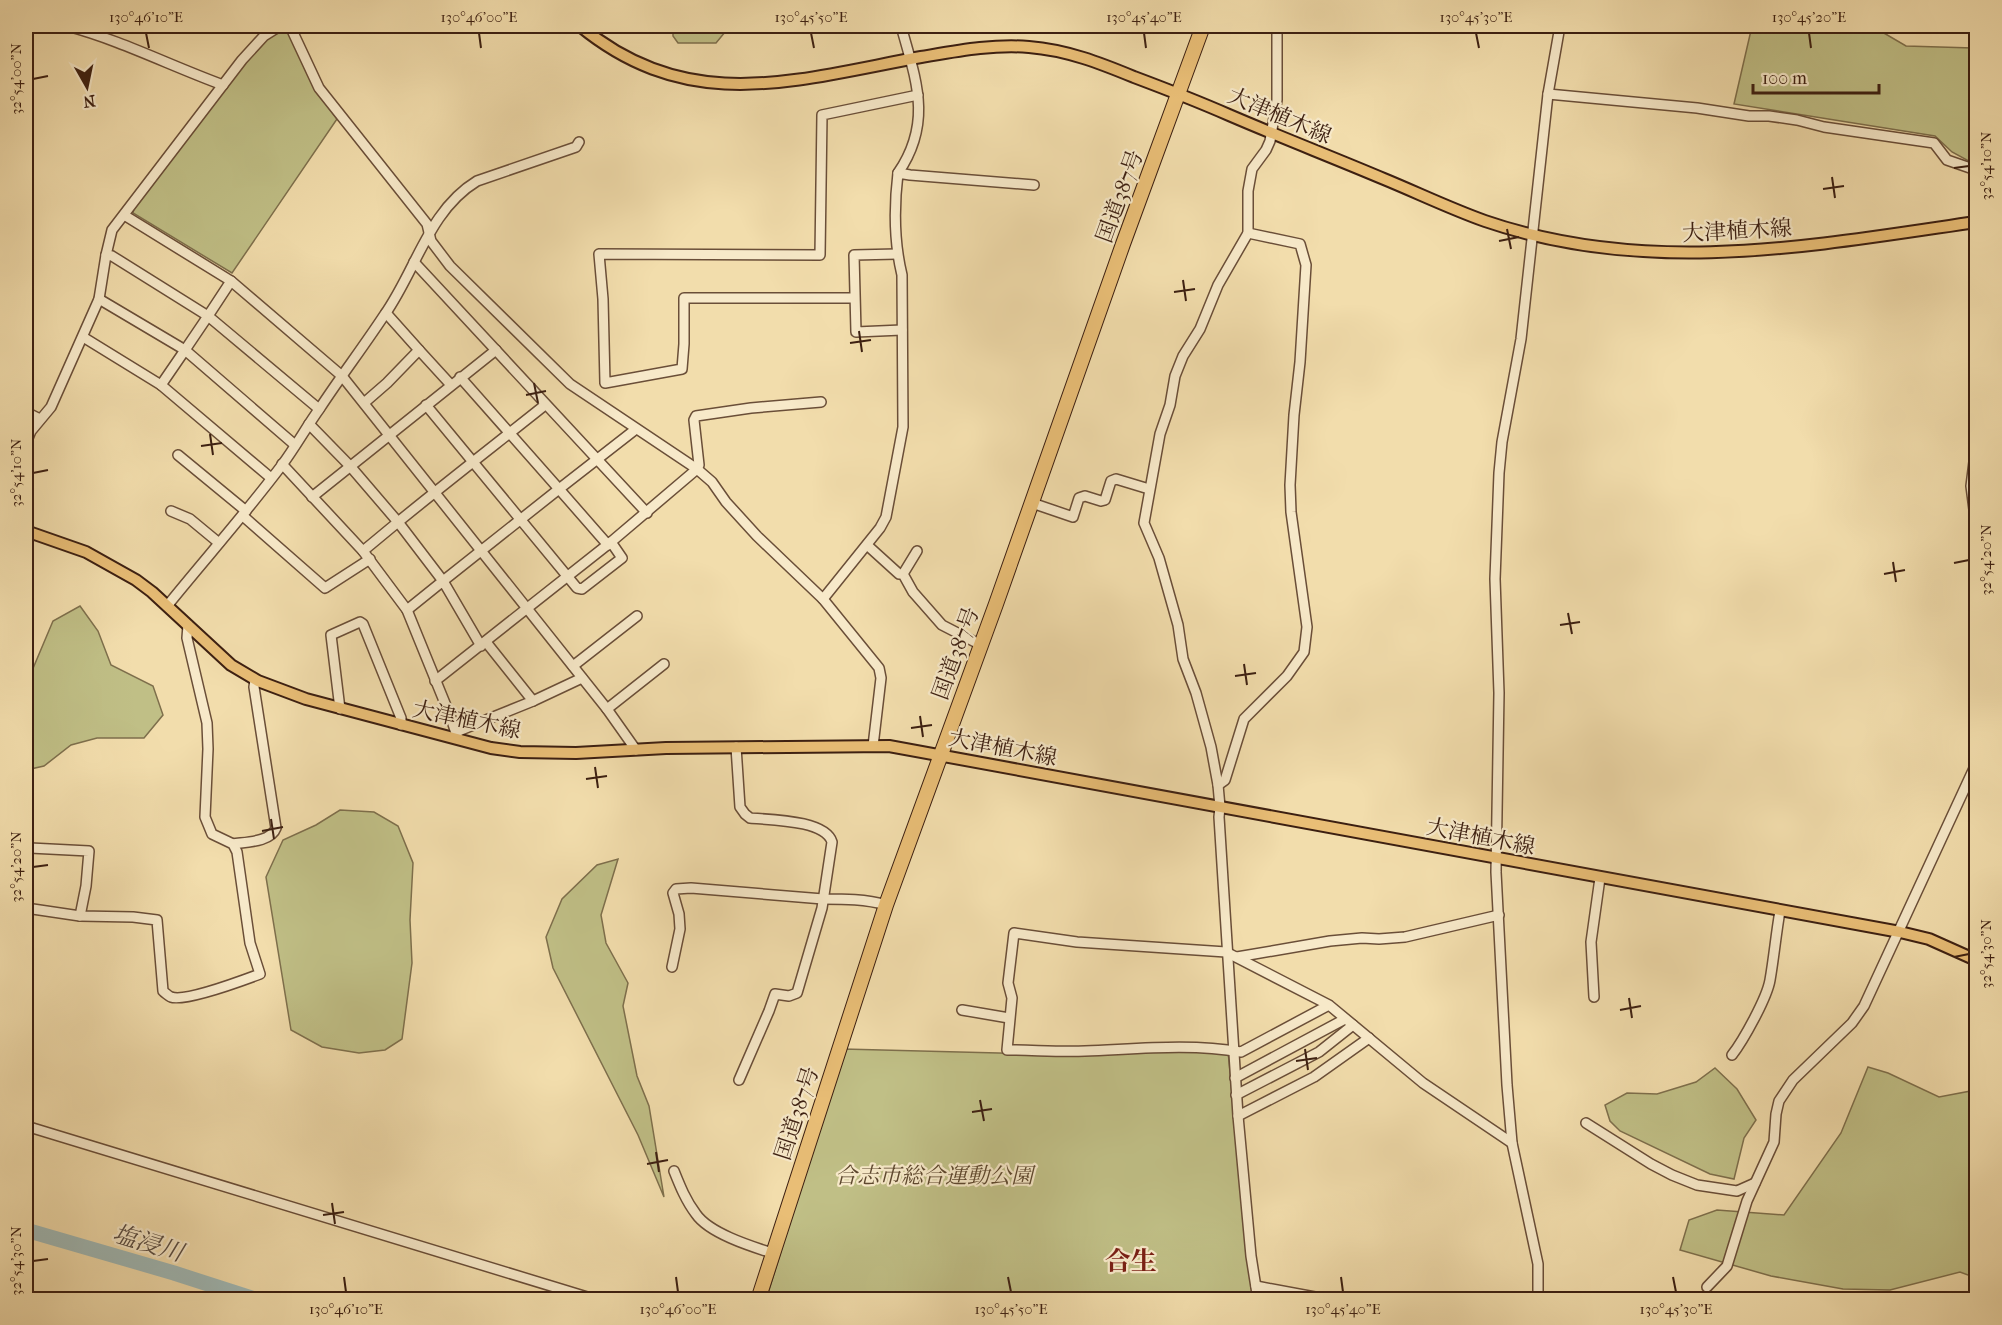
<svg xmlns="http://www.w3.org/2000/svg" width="2002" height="1325" viewBox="0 0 2002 1325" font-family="'IM FELL French Canon','Noto Serif JP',serif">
<rect width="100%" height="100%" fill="#f2ddac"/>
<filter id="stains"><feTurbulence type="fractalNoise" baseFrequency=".00333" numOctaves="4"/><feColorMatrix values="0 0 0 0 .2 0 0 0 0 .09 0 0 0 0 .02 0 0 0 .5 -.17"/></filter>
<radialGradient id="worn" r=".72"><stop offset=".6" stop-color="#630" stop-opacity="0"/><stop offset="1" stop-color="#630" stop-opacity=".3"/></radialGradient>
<!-- green -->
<g fill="#c0bf86" stroke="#7e6f4c" stroke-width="1.5">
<polygon points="673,26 730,26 716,43 678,43 673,36"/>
<polygon points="1752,26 1880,26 1877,29 1906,46 1973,48 1976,50 1976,165 1952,152 1935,136 1734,104"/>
<polygon points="282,30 290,33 316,90 337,119 232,273 133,213 134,208 246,62 266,38"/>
<polygon points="80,606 98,631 111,665 153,686 163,715 144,738 97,738 71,745 44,766 26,770 26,685 53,621"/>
<polygon points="340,810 374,812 398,826 413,863 410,920 412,963 402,1039 385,1050 359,1053 322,1047 291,1030 266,877 283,840 316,825"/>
<polygon points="618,859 601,915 606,943 628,983 623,1006 637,1076 649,1106 664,1197 638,1135 553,968 546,937 562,899 597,865"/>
<polygon points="843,1049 1081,1055 1164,1051 1228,1051 1247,1256 1254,1299 766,1300"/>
<polygon points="1868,1067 1888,1073 1939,1097 1976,1090 1976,1278 1960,1272 1890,1290 1843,1289 1771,1276 1680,1250 1689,1220 1717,1210 1784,1215 1841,1133"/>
<polygon points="1715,1068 1737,1089 1756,1120 1744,1138 1734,1179 1710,1174 1620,1131 1610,1121 1605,1105 1627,1093 1657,1094 1696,1082"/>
</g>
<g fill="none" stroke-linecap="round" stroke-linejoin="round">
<!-- river -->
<polyline stroke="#a0b9b6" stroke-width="15" points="26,1230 174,1273 258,1300"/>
<!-- minor casing -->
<g stroke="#6a4e38" stroke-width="12">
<g id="minor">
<path d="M67 26C120 40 171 66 223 85"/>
<polyline points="290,26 319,88 427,224 431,241 450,266 570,384 697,469 712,482 726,502 757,536 823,599 879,668 881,678 873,746"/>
<polyline points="1548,94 1697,108 1749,116 1769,116 1797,120 1824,127 1934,143 1947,160 1976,170"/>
<path d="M898 173C933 122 916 80 901 26"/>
<polyline points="124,215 231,281 342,376 607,709 636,750"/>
<polyline points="897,254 854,255 856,332 902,330"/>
<polyline points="106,255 112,256 208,316 231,281"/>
<polyline points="414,262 647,513"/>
<polyline points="854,298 684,298 684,344 682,369 605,383 603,299 599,254 820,255 822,115 918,95"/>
<polyline points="99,299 185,350 161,385"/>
<polyline points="83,337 161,385 271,478"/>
<polyline points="419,350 451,385"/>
<path d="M460 377 559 489 443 581 398 522C447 482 496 444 545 405"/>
<polyline points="364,403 387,383 419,350 386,313"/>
<polyline points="426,405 577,588 582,589 622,558 611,542"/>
<polyline points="26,412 40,419"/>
<polyline points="309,424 350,466 398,522 363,551"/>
<polyline points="26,443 31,431 51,407 99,299 106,255 112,230 242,60 264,36 280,26"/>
<polyline points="295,445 185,350 208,316 319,409"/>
<polyline points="1976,446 1971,486 1976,525"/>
<polyline points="178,455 246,511"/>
<polyline points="282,464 363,551 407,610 451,718 458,739"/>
<polyline points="312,497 496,350"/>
<polyline points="1032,503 1073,517 1079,498 1085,496 1101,501 1105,500 1111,481 1116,479 1149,489"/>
<polyline points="171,511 190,519 219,543"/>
<polyline points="243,516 325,588 370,559"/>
<polyline points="608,545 559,489 636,429"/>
<polyline points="867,545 899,574 903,574 913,592 942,625 981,645"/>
<polyline points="903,574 917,551"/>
<path d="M823 599 880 528 886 517 903 427 902 275C894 242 894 206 898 173L910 175 1034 185"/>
<path d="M167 606C205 559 246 513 282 465 296 446 307 426 320 408 341 376 364 346 385 314 416 270 429 210 477 181L576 147 579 142"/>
<polyline points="407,610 443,581 481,646"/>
<polyline points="573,666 637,616"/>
<polyline points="435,681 611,542 697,469 699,465 694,420 696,416 751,408 821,402"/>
<polyline points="533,701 582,678"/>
<polyline points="340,709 331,635 360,622 363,624 401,718 401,725"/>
<polyline points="607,709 664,664"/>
<polyline points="456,732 533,701 486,642"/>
<path d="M736 747 740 807 745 814 750 818C771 820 825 820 832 842L822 908 797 993 789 996 775 994 769 1011 739 1080"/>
<polyline points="1218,785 1225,780 1244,719 1287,676 1304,652 1307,627 1291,512 1290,485 1294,415 1300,362 1306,265 1300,244 1248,233"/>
<path d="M233 844C246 842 271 842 276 828L254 687 255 680"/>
<polyline points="30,848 89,851 86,886 80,916"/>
<path d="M26 908 80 916 133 917 157 920 163 991C164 992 170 997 171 997 185 1002 244 980 260 974L250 943 237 852 233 844 212 834 205 817 208 749 207 723 187 638 188 625"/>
<polyline points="1237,957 1330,941 1362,938 1379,939 1405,937 1499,915"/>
<path d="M672 967 680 929 679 914 673 893 676 889 691 888 823 899C844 899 866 899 886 905"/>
<polyline points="1594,997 1591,942 1600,878"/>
<path d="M1329 1005 1241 1052C1190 1043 1137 1049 1085 1051 1059 1052 1033 1050 1007 1050L1012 998 1008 983 1014 933 1077 942 1226 952 1329 1005 1423 1083 1512 1143"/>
<polyline points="962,1010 1009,1018"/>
<path d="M1732 1055C1743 1041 1767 998 1770 980 1774 957 1776 934 1780 911"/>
<polyline points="1235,1078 1345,1019"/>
<polyline points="1236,1095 1319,1052 1353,1025"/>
<polyline points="1238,1116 1314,1077 1369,1038"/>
<polyline points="1586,1123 1651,1164 1672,1175 1697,1185 1737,1191 1755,1183"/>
<polyline points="26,1126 597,1300"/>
<path d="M674 1171C680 1186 686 1201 696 1214 709 1233 750 1246 772 1253"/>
<polyline points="1256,1286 1331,1300"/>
<polyline points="1707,1287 1727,1266 1747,1201 1774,1142 1776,1114 1779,1101 1793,1080 1852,1023 1864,1006 1976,764"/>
<polyline points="1258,1300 1251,1256 1238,1116 1219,817 1220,807 1218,785 1211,747 1196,693 1183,659 1178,625 1159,558 1144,523 1160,434 1170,405 1175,376 1183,356 1200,329 1218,285 1248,233 1248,191 1252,169 1266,150 1270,141 1277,100 1277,26"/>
<polyline points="1538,1300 1538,1264 1512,1143 1507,1085 1496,872 1499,693 1495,579 1499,473 1502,442 1521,339 1548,94 1560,26"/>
</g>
</g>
<!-- major casing -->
<g stroke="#3c1f11" stroke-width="14">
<g id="major">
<path d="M580 26C690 116 795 80 921 57 957 51 993 44 1029 47 1067 50 1100 63 1134 77 1166 89 1197 101 1229 115 1280 137 1332 157 1384 179 1418 193 1451 209 1485 221 1648 277 1811 246 1976 222"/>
<polyline points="26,531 86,552 136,580 152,592 231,665 258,681 306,699 491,748 520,752 576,753 666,748 889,746 1900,932 1929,939 1976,960"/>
</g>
</g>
<!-- highway casing -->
<g stroke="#3c1f11" stroke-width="16">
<polyline id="highway" points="758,1300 886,905 996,604 1123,244 1203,26"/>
</g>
<!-- minor -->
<use href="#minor" stroke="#f7e9c9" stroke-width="9"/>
<!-- major -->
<use href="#major" stroke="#e9be76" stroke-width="10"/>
<!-- highway -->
<use href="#highway" stroke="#e9be76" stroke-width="14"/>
</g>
<!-- ticks -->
<path fill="none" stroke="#3c1f11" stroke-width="2" d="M146 33 149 48M479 33 481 48M811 33 814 48M1144 33 1146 48M1476 33 1479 48M1809 33 1811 48M33 79 48 76M1954 168 1969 166M1832 177 1835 198M1823 189 1844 186M1507 229 1511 249M1499 241 1519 237M1183 280 1186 301M1174 292 1195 289M859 331 862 352M850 343 871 340M534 383 538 403M526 395 546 391M210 434 213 455M201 446 222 443M33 473 48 470M1893 562 1896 582M1954 563 1969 560M1884 574 1905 570M1568 613 1572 634M1560 625 1580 622M1244 664 1247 685M1235 676 1256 673M920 716 923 737M911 728 932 725M595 767 598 788M586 779 607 776M271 819 274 839M262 831 283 827M33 867 48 865M1954 957 1969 954M1629 998 1632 1018M1620 1010 1641 1006M1305 1049 1308 1070M1296 1061 1317 1058M980 1100 984 1121M972 1112 992 1109M656 1152 659 1172M647 1164 668 1160M332 1203 335 1224M323 1215 344 1212M33 1261 48 1259M344 1277 346 1292M676 1277 678 1292M1008 1277 1011 1292M1341 1277 1343 1292M1673 1277 1676 1292"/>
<g text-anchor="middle" stroke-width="4.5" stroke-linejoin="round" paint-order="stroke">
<!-- street labels -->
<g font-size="22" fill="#3c1f11" stroke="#f7e9c9">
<text transform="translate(1280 115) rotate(23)" y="8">大津植木線</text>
<text transform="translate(1119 196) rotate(-70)" y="8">国道387号</text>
<text transform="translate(1737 230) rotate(-3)" y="8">大津植木線</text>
<text transform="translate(955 653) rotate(-70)" y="8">国道387号</text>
<text transform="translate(467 719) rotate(12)" y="8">大津植木線</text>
<text transform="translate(1003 747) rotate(11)" y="8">大津植木線</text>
<text transform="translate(1481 836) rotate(11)" y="8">大津植木線</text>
<text transform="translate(796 1113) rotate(-72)" y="8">国道387号</text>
</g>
<!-- park labels -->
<g font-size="22" font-style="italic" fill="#5d472e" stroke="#f7e9c9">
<text x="934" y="1183">合志市総合運動公園</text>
</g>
<!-- water labels -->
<g font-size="24" font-style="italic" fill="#5a4d43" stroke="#f7e9c9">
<text transform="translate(148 1243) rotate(17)" y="8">塩浸川</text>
</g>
<!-- quarter labels -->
<g font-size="26" font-weight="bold" fill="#7a1f14" stroke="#f7e9c9">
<text x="1131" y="1270">合生</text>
</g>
</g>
<!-- margin -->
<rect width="2002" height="1325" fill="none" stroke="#f2ddac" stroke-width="66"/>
<!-- north arrow -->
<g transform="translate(87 87) rotate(171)" stroke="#f7e9c9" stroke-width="4.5" paint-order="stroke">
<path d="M0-4.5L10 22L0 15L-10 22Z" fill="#3c1f11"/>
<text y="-9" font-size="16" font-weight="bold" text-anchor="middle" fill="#3c1f11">N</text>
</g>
<!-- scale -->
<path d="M1753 84v9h126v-9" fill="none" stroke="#3c1f11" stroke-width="3"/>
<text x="1762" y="84" font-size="18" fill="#3c1f11" stroke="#f7e9c9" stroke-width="4.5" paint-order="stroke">100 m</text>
<rect x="33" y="33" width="1936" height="1259" fill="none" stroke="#3c1f11" stroke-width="2"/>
<g font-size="15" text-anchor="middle" fill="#3c1f11">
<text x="146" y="22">130°46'10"E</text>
<text x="479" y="22">130°46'00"E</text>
<text x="811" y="22">130°45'50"E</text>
<text x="1144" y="22">130°45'40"E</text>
<text x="1476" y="22">130°45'30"E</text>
<text x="1809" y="22">130°45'20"E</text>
<text transform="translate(16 79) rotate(-90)" y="5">32°54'00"N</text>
<text transform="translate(1986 166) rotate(-90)" y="5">32°54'10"N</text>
<text transform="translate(16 473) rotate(-90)" y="5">32°54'10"N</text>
<text transform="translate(1986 560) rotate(-90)" y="5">32°54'20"N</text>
<text transform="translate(16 867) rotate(-90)" y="5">32°54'20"N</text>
<text transform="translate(1986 954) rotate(-90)" y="5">32°54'30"N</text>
<text transform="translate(16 1261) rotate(-90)" y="5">32°54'30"N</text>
<text x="346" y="1314">130°46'10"E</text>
<text x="678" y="1314">130°46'00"E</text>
<text x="1011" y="1314">130°45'50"E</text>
<text x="1343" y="1314">130°45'40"E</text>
<text x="1676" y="1314">130°45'30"E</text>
</g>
<rect width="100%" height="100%" filter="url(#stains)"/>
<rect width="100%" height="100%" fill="url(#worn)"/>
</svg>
